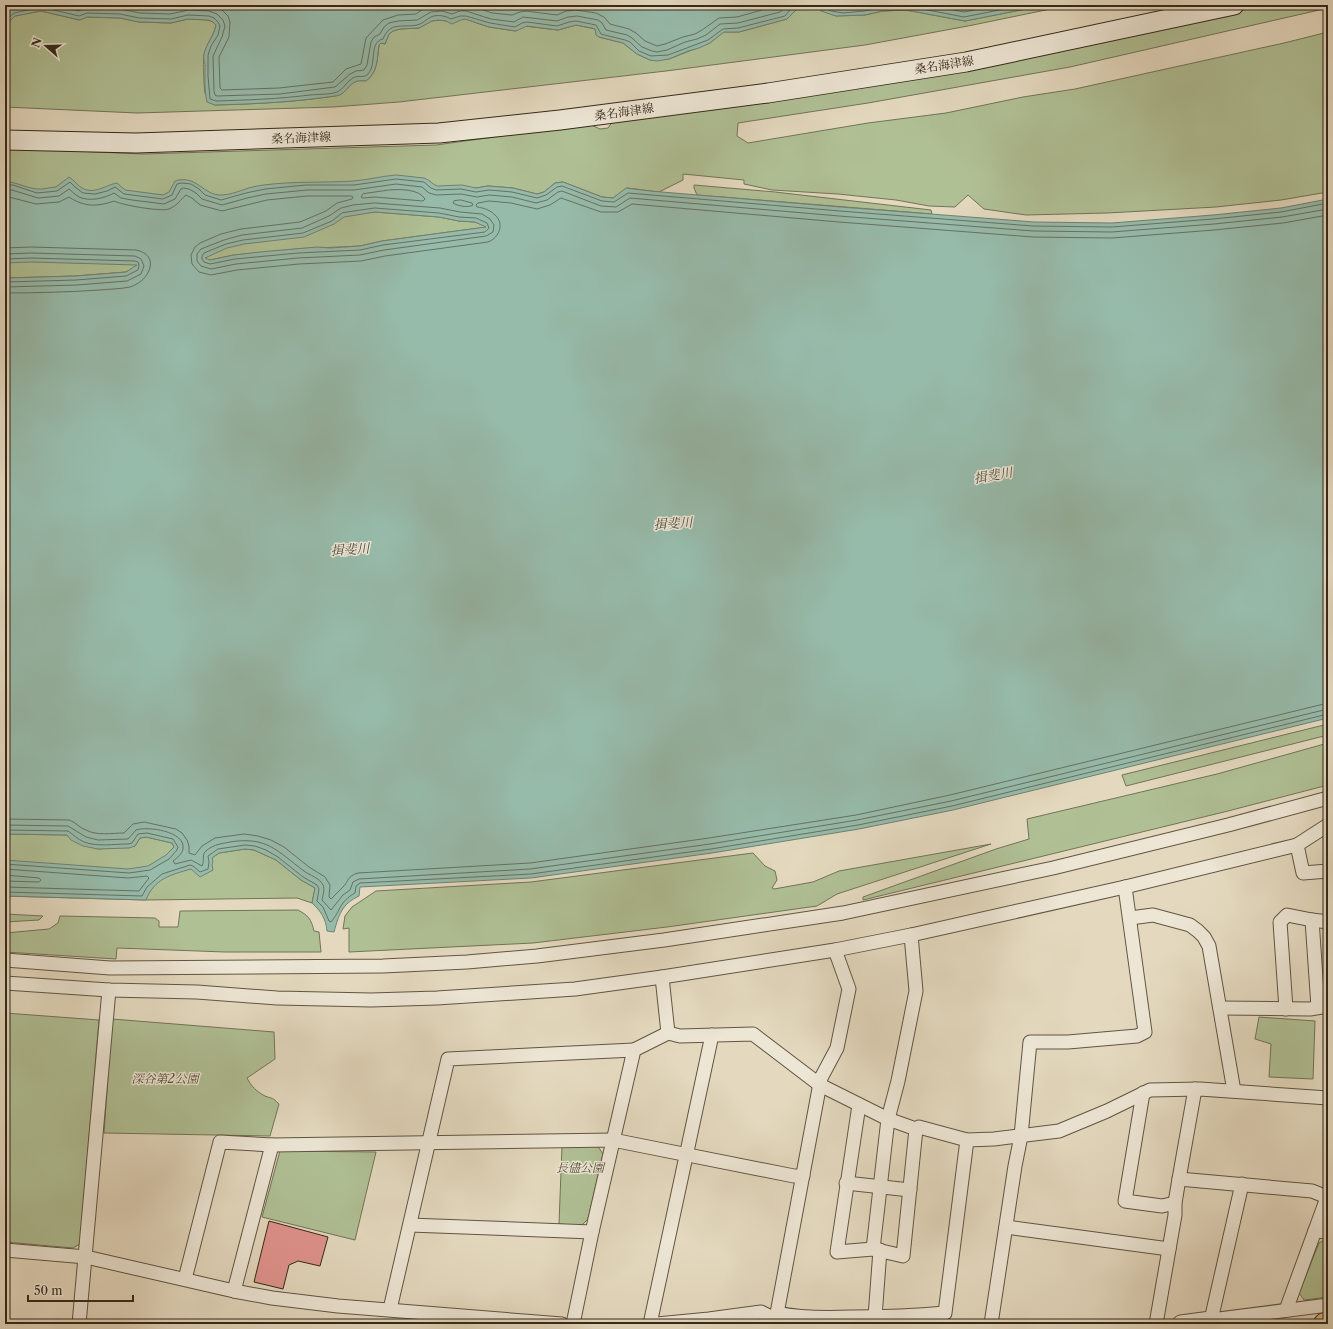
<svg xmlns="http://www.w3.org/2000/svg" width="1333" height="1329" viewBox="0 0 1333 1329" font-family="'Libre Caslon Text','Noto Serif JP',serif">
<rect width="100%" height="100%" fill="#e4d9bf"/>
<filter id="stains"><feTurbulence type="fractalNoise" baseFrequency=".005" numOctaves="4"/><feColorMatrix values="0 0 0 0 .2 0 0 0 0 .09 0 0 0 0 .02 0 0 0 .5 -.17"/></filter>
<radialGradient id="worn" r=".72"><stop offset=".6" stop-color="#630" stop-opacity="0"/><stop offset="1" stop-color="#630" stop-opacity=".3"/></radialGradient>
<!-- green -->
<g fill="#b0c095" stroke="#727458">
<path d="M799 5H816L818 9 836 16 865 15 883 11 906 10 965 21 1046 5H1070L968 26 865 45 666 71 399 102 333 107 137 113 5 107V41L9 22 15 16 41 11 79 20 87 17 120 18 139 22 171 23 188 19 208 20 213 22 216 25C214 36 206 44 204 55 203 58 204 90 205 93 207 97 212 102 215 105 255 104 295 102 335 96 350 94 347 78 366 81 378 72 377 59 379 45L380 43 385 44 389 34 393 31 400 29 419 28 432 21 441 20 446 21 465 19 489 27 515 31 524 26 558 30 576 25 595 29 599 37 623 43 637 54 650 60 669 59 710 43 723 32H739L787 19 796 10Z"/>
<polygon points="1266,5 1328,5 1328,8 1070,67 868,103 738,123 737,136 748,143 868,123 946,113 1023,97 1075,89 1284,43 1328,32 1328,192 1281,200 1216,207 1107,213 1026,215 984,209 968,195 955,207 929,206 896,200 838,194 772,190 744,184 744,180 683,174 683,180 659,192 627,188 613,198 602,197 563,182 555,183 544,192 537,194 513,188 488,186 476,188 206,203 5,198 5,148 143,154 436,145 589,124 600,129 608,128 613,121 966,69"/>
<polygon points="694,185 775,192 931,210 932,214 697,195 694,188"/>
<polygon points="375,212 439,217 459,221 475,222 487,227 382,241 360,246 297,249 234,255 210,260 138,265 126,272 76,276 5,278 5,252"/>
<polygon points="1328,724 1328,735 1126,786 1122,775"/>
<polygon points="1328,743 1328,785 1228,811 863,900 863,897 996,849 1029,839 1027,819 1217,774"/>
<polygon points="5,834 67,835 98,849 135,846 140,838 146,837 172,843 174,847 212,858 219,853 245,849 254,850 276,860 301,880 315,888 312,903 297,898 146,900 5,896"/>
<polygon points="991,844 837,894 817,906 667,927 533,943 349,952 349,928 343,929 345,916 352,907 376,891 531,882 753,853 765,866 775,871 777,880 772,888 774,889 813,882 839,871"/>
<path d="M298 910C309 916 311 919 314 931L319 932 321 952H225L117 948 116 959 5 952V933L49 929 58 923 60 916 155 918 159 921V927H178L180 911Z"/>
<polygon points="5,914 43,916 39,920 5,922"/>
<polygon points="5,1013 99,1020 80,1244 73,1248 5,1242"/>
<polygon points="1259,1017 1315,1021 1313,1079 1269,1077 1271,1044 1255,1039"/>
<path d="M112 1019 274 1032 275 1059 247 1078C251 1086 257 1092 265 1096 273 1099 272 1097 279 1104L270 1136 104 1133Z"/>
<polygon points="597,1145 603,1154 588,1219 581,1226 559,1224 562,1146"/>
<polygon points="280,1151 376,1152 355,1240 262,1217"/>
<polygon points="1326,1239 1328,1239 1328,1297 1304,1300 1299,1293 1319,1243"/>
</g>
<!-- water -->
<g fill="#97bbab" stroke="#708171" fill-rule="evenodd">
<path d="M5 5H799L796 10 787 19 739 32H724L710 43 699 48 688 51 669 59 657 61 650 60 637 54 623 43 599 37 596 35 595 29 592 28 576 25 558 30 527 26 516 31 489 27 465 19 461 20 452 24 446 21 438 20 432 21 419 28 400 29 393 31 389 34 385 44 381 43 379 45C377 59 378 72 366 81 347 78 350 94 335 96 295 102 255 104 215 105L207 102C204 89 205 77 205 64 204 61 203 57 204 54 206 44 214 36 216 25L213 22 208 20 188 19 171 23 139 22 120 18 87 17 80 20 41 11 15 16 9 22 5 41Z"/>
<polygon points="816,5 1046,5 965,21 906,10 883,11 865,15 836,16 821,11"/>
<path d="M396 175 424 178C430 180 432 184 437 186L462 185 476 188 488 186 513 188 537 194 544 192 555 183 563 182 602 197 613 198 626 188 650 191 840 207 1034 222 1112 223 1213 215 1281 208 1328 199V718L953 810 859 829 712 853 531 878 360 887 359 896C342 904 339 914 334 932L327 931C326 919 321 911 312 903L315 888 301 880 276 860 254 850 245 849 219 853 212 858 213 861 212 865 213 870 200 877 191 869C170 875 154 879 146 900L5 896V860L128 869 148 866 166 855 174 847 172 843 146 837 140 838 135 846 129 848 98 849 83 846 71 840 67 835 5 834V278L76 276 126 272 137 265 31 262 5 263V181C16 182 26 188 37 189 43 190 49 187 56 187L69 177C74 180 77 185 82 188 94 195 106 185 117 183L125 190 163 195 169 192 175 181C197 174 203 196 222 195 229 195 236 192 243 190 250 187 257 186 264 185 294 181 323 183 353 181 368 180 382 176 396 175ZM375 212 439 217 459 221 475 222 486 227 382 241 360 246 330 248 317 247 260 252 234 255 210 260 205 258 227 248 244 244 304 237 334 224 344 217Z"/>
</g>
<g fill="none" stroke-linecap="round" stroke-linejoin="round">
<!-- shore -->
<g stroke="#667262" stroke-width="1">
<polyline points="57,5 78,11 86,8 120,9 140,13 170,14 189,10 209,11 217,14 223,20 225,26 222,37 213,56 214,91 215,95 217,96 280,94 335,87 350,74 356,71 364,70 367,65 371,42 374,37 380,34 384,27 389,23 398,21 417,20 431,12 442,11 452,14 460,11 466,11 491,19 514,22 523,17 557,21 568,17 577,16 598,20 602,23 606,30 627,35 632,38 642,47 652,51 657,52 667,50 685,42 697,39 706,35 720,24 738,23 780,12 789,5"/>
<path d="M132 5C149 8 167 10 184 5"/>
<polyline points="205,5 213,6 221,9 228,16 230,22 229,37 219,57 220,88 222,90 279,88 333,82 346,69 361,64 366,38 383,20 398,15 416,14 426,7 435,5"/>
<polyline points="469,5 492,13 512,15 520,12 526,11 557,15 566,11 576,10 596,13 604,17 610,24 629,29 636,33 645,41 657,46 665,44 683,37 695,34 702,30 719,18 737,17 780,5"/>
<polyline points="821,5 823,7 831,11 843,13 864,11 883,7 907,6 964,17 1025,5"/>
<polyline points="929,5 964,12 999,5"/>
<path d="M5 21 14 13 41 7 79 16 87 13 120 14 139 18 171 19 188 15 209 16 214 18 218 22 220 26 218 35 211 46 208 55V76L210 99 216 101C247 100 278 99 310 95 318 94 329 95 337 92 344 89 347 81 353 78 357 75 363 78 367 75 378 65 368 42 383 39 390 21 402 28 417 25 423 24 426 19 431 17 437 14 446 16 451 19L460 16H466L490 23 515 27 522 23 527 22 557 26 569 22 576 21 596 25 601 34 625 40 630 42 639 51 651 56 668 55 708 40 723 29 738 28 785 16 794 5"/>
<polyline points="5,185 13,185 37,193 57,191 70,182 75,187 83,193 95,194 107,191 115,187 124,194 163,199 172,195 177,184 182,183 191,184 199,189 205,195 221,200 246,193 265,189 306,185 354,185 396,179 424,182 431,188 436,190 461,189 476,192 489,190 512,192 537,198 546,195 557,187 562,186 602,201 614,202 628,193 840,211 1033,226 1112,227 1213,219 1281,212 1328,203"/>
<path d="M5 190H12L38 198 59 196 69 189C72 191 75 195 79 197 90 202 105 198 114 193L121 198 132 200 164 204 175 199 181 189 183 188 189 189 196 193 202 199 222 205 233 202 247 198 266 194 307 190H354L396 184 422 187 429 193 436 195 461 194 477 197 489 195 512 197 536 203 547 200 558 192 562 191 601 206 616 207 630 198 839 216 1033 231 1112 232 1214 224 1282 217 1328 209"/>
<path d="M389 190C400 189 419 189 425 199L423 201 375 197 363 198 361 197 363 194Z"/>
<path d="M5 196 36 204 59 202 69 197C84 207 97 207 114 201 122 205 161 212 169 209 178 205 180 200 186 195L192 198 200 205 222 211 267 200 307 196H351L353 197 352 199 337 203 326 211 300 222 241 229 221 234 200 243 195 247 191 255 192 264 199 272 211 275 237 270 299 264 361 261 385 256 488 242C499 238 505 224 495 215 490 210 484 208 477 207L476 205 478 203 489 201 511 203 537 209 550 205 561 198 601 212H618L632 204 839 222 1033 237 1112 238 1214 230 1283 223 1328 215"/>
<path d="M461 200 472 203 473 205C468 208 458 206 453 203L454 201Z"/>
<polygon points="375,203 440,208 460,212 482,214 490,219 494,225 493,232 486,236 384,250 360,255 298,258 236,264 211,269 201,266 197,261 197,254 201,249 224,240 242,235 302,228 329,216 341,208 353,205"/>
<polygon points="375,208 439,213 459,217 476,218 487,223 489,228 485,232 383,245 360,250 298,253 235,259 210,264 204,262 202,259 202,256 204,253 226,244 243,240 303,233 332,221 342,213"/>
<path d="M5 248 31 247 136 250C161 255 150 281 130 287 121 289 109 289 100 290 68 292 36 293 5 293"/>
<polyline points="5,254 31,253 135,256 141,259 144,266 141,274 127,281 77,285 5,287"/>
<polyline points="5,259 31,258 135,261 138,262 139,266 138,270 126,276 76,280 5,282"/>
<path d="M5 819 69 820C76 822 79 828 86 830 97 836 112 833 124 833L133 824 144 822 176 829 182 833 187 840 189 846V853L195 855 202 846 215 838 244 834 258 836 271 840 284 847 309 867 325 877 330 885 329 897 331 899C335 895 339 891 343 887 349 881 347 876 358 873L530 863 709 838 856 815 950 795 1328 703"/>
<path d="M5 825 68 826 86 837 98 840 128 839 136 830C147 826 186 831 183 849 182 854 177 858 173 861L175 864 191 860 202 866C205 860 201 854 207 850 215 844 221 844 230 842 267 836 277 851 304 871 309 875 320 878 323 885 325 889 323 895 322 900L331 910 343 895 350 890 353 882 359 879 530 869 710 844 857 820 951 801 1328 709"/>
<path d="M5 830 68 831C73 834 77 839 84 842 97 847 114 844 128 844L132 843 138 834 147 833 173 839 178 847 177 850 169 859 150 870 129 873 5 864"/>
<polyline points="5,869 128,878 147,876 149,878 139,891 5,887"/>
<polyline points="5,875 39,878 41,880 39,882 5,881"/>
<path d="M5 892 142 896 147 887 162 874 190 865 193 866 200 872 208 869 209 862 208 856 218 849 245 845 255 846 266 850 278 857 303 877 317 885 319 889 317 901 323 907 329 921 331 922C341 910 339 902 355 893L356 886 360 883 531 874 711 849 858 825 952 806 1328 714"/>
</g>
</g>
<!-- building -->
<polygon fill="#e0948e" stroke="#35291a" points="269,1221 328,1237 320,1266 298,1261 289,1265 283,1289 254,1282"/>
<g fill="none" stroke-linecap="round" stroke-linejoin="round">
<!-- minor casing -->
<g stroke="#615543" stroke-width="15">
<g id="minor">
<polyline points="1297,845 1328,825"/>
<polyline points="1130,918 1153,915 1190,925 1198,931 1204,937 1209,946 1234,1091"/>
<polyline points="1312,920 1328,922"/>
<polyline points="5,960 110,968 383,966 467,962 537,956 664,940 843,913 1053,868 1228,825 1328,798"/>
<polyline points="662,977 668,1033"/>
<polyline points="5,983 109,990 197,992 277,998 371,1000 437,998 575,989 662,977 835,950 911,935 1125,887 1297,845 1303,873 1328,871"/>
<polyline points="1220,1008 1310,1009 1328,1006"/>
<polyline points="1286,1009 1280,922 1287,915 1312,920 1318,1007"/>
<polyline points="1143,1093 1125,1201 1162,1206 1175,1203"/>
<polyline points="859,1105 837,1252 873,1249 903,1256 916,1129"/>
<polyline points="1179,1179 1312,1191 1327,1197"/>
<polyline points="846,1183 910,1190"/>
<polyline points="1242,1184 1211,1320 1328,1305"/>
<polyline points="410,1225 592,1232"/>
<polyline points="1006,1227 1169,1249"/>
<polyline points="1315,1231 1328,1232"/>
<polyline points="873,1249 888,1119 898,1081 916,991 911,935"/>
<polyline points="5,1250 86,1257 234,1291 272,1298 338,1306 562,1324"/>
<polyline points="185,1279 220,1142 272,1145 613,1140 794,1176 803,1176"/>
<polyline points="234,1291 272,1145"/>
<polyline points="390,1309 448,1059 634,1050"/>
<polyline points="1286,1310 1328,1195"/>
<path d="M777 1313C801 1318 825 1318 850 1317 882 1317 913 1316 945 1313L967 1140"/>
<polyline points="875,1317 880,1250"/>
<polyline points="79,1324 109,990"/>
<polyline points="573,1324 592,1232 634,1050 668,1033 680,1036 753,1034 820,1085 888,1119 916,1129 919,1127 967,1140 994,1139 1059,1131 1107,1111 1150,1090 1200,1089 1328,1098"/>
<polyline points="650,1324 712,1035"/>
<polyline points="657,1324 709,1319 761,1312 775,1319"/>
<polyline points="775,1324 821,1078 837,1048 849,989 835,950"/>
<polyline points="991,1324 1015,1166 1021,1136 1030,1042 1068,1042 1137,1036 1145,1032 1125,887"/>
<polyline points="1156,1324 1175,1215 1175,1203 1179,1179 1195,1089"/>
</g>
</g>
<!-- tertiary casing -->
<g stroke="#615543" stroke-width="19">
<polyline id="tertiary" points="1181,1324 1211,1320"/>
</g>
<!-- secondary casing -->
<g stroke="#35291a" stroke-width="21">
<polyline id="secondary" points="5,140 136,143 439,133 560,120 768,93 966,62 1234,5"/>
</g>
<!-- trunk casing -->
<g stroke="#35291a" stroke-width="24">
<polyline id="trunk" points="1325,1324 1328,1324"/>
</g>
<!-- minor -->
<use href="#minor" stroke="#ede6d5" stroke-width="13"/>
<!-- tertiary -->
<use href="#tertiary" stroke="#ede6d5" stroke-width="17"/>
<!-- secondary -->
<use href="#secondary" stroke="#ede6d5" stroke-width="19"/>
<!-- trunk -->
<use href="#trunk" stroke="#e2bc80" stroke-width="22"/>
</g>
<g text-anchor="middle" stroke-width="3" stroke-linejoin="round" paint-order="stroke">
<!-- street labels -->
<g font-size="12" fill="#35291a" stroke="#ede6d5">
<text transform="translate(944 65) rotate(-9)" y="4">桑名海津線</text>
<text transform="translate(624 112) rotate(-8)" y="4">桑名海津線</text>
<text transform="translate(301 138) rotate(-2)" y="4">桑名海津線</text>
</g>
<!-- park labels -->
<g font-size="12" font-style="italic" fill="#544f39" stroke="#ede6d5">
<text x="165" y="1083">深谷第2公園</text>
<text x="580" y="1172">長儘公園</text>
</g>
<!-- water labels -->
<g font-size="13" font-style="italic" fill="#4e4e3e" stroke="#ede6d5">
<text transform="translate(993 475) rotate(-10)" y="5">揖斐川</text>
<text transform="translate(673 523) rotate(-4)" y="5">揖斐川</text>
<text transform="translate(350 549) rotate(-4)" y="5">揖斐川</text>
</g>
</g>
<!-- margin -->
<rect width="1333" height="1329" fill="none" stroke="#e4d9bf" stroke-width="20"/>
<rect x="6" y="6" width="1321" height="1317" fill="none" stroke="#35291a" stroke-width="2"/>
<rect x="10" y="10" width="1313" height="1309" fill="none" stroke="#35291a"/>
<!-- north arrow -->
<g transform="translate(46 46) rotate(290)" stroke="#ede6d5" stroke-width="3" paint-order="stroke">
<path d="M0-3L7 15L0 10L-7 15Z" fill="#35291a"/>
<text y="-6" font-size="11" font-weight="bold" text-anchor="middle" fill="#35291a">N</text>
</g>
<!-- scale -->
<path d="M28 1295v6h105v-6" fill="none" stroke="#35291a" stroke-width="2"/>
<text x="34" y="1295" font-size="12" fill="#35291a" stroke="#ede6d5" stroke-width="3" paint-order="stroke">50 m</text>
<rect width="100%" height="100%" filter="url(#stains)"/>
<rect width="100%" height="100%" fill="url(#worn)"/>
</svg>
